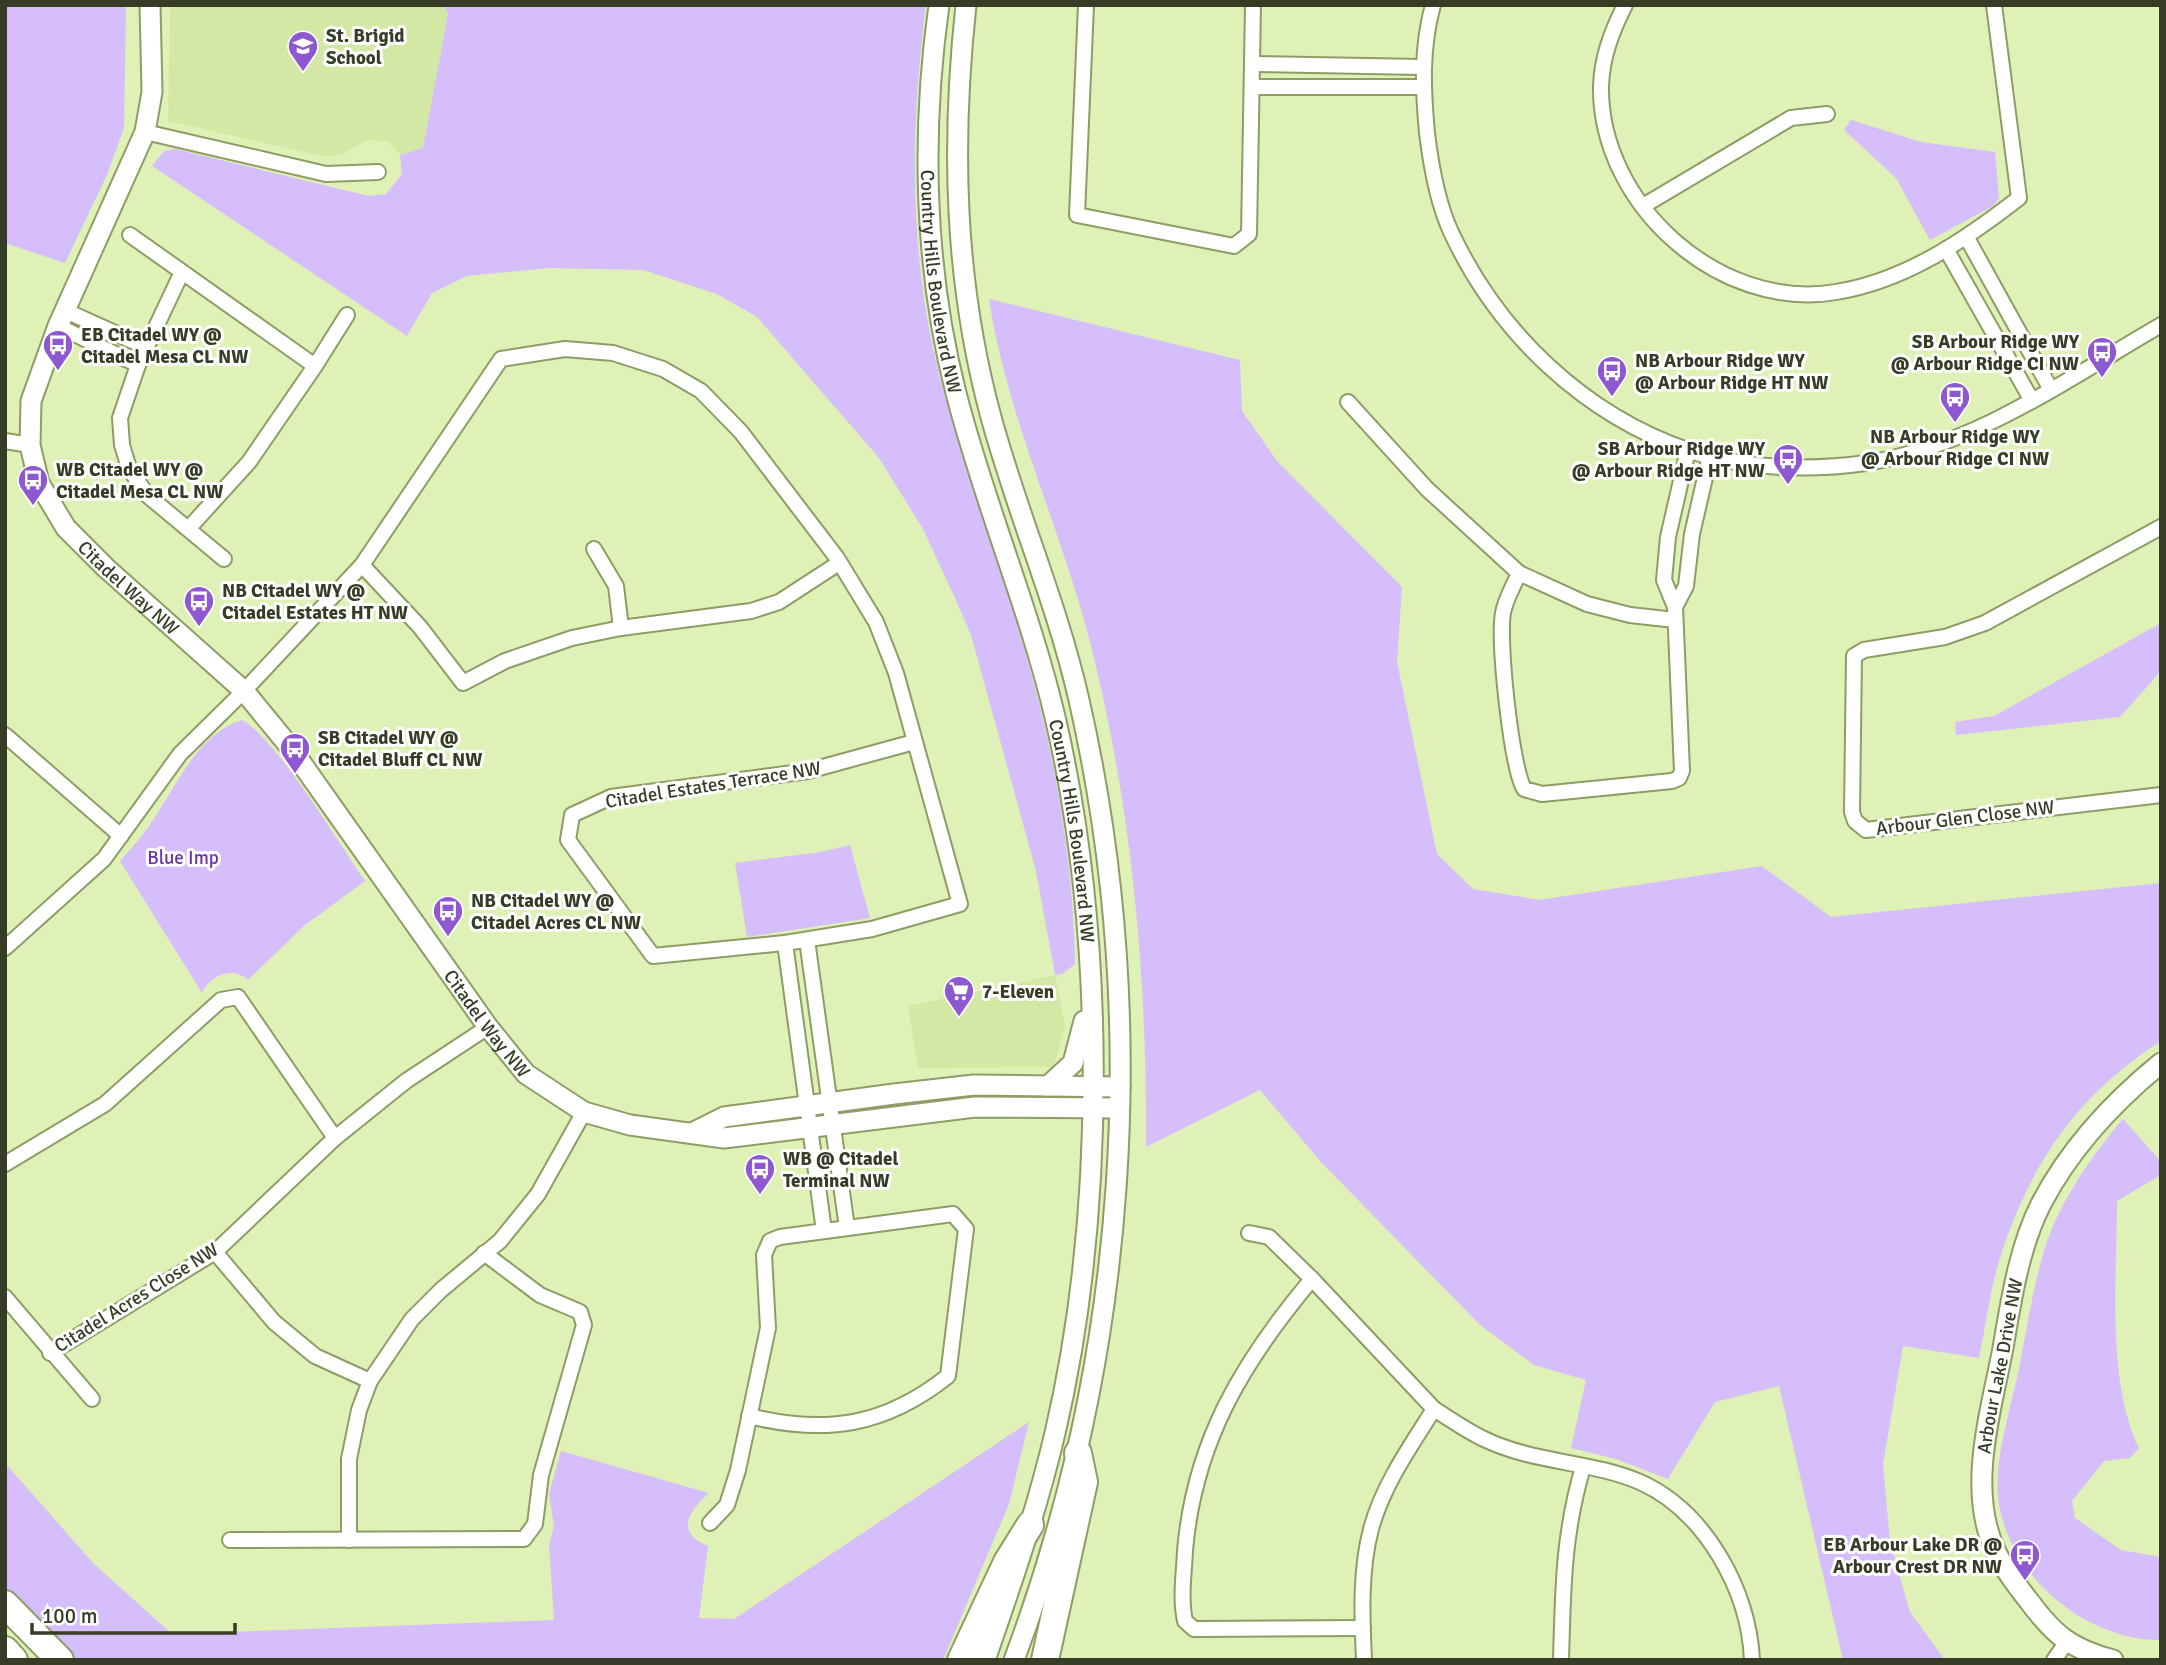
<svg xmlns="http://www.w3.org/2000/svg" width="2166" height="1665" viewBox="0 0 2166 1665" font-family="Signika,sans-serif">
<rect width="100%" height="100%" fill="#dff1b6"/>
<!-- built -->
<g fill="#d4e8a5">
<polygon points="170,5 444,5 448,14 423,148 400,155 388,141 366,140 343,154 326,157 168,121"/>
<polygon points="1055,975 1065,1026 1054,1067 918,1068 908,1006"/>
</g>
<!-- green -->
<g fill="#d5befb">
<polygon points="5,5 126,5 124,128 107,175 65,263 5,243"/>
<path d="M444 5H926C911 120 909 239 934 353 952 432 980 508 1005 585 1045 707 1073 835 1075 964L1062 974 1055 975 1036 871 971 635 955 598 923 529 879 458 757 317 717 294 643 270 549 268 467 276 432 293 407 336 152 166 164 151 175 149 369 196 386 194 402 174 400 155 423 148 448 14Z"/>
<polygon points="1851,120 1921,142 1995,152 1999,198 1993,206 1930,240 1896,178 1844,130"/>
<path d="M989 299 1240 360 1242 411 1277 461 1402 587 1397 662 1437 854 1473 889 1539 900 1762 866 1831 917 2161 883V1041C2077 1095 2030 1164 2000 1258 1990 1290 1986 1325 1979 1358L1903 1346 1883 1464 1890 1542 1910 1612 1945 1660H1843L1779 1386 1715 1402 1668 1479 1616 1459 1571 1448 1586 1380 1534 1365 1480 1325 1320 1161 1260 1090 1146 1147C1147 980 1133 816 1093 654 1064 534 1008 422 989 299Z"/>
<polygon points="2161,623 2161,671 2120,717 1956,735 1955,722 1994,716"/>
<path d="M242 720C276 738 340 845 365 881L305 925 248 980C233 965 209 976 202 993L120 861C131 849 142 837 151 823 176 787 197 734 242 720Z"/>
<polygon points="850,845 870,918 747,937 735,863 821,852"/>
<path d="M2123 1119 2161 1162 2159 1176 2117 1201C2117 1276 2106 1381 2139 1448L2130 1458 2104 1461 2072 1501 2075 1518 2121 1550 2161 1557V1640C2088 1640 2016 1582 2000 1510 1990 1469 2012 1405 2020 1364 2028 1323 2034 1279 2048 1239 2062 1199 2095 1151 2123 1119Z"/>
<path d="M1029 1422 1009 1504 943 1660H69L5 1593V1463L94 1564 172 1634 554 1620 549 1545 554 1526 549 1494 561 1451 709 1493C689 1511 674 1532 708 1546L699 1618 734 1619Z"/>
</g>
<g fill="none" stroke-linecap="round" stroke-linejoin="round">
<!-- street casing -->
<g stroke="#8d9d65" stroke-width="18">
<g id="street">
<polyline points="1086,5 1077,215 1234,246 1249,234 1253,5"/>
<path d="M1433 5C1421 48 1423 90 1427 133 1431 166 1437 202 1451 232 1498 333 1584 415 1690 451 1745 469 1809 471 1866 463 1973 447 2069 378 2161 325"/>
<path d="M1625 5C1612 31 1602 56 1601 86 1599 203 1719 312 1836 292 1905 281 1965 240 2019 198L1994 5"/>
<polyline points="1253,64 1422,67"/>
<polyline points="1252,87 1422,87"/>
<polyline points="145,132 326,174 378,172"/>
<polyline points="1643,206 1791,118 1827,114"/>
<polyline points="130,235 315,366 249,462 189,528"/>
<polyline points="1967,238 2050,388"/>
<polyline points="1946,249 2031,399"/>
<polyline points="182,272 138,365 120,418 122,445 129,468 147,495 224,559"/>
<polyline points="66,311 146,347"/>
<polyline points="58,326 138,365"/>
<polyline points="315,366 347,315"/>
<polyline points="1348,402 1427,489 1519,573 1587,604 1630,615 1675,620"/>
<polyline points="5,441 30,445"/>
<polyline points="2161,527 1985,623 1945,637 1864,650 1854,656 1852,812 1855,821 1866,830 2161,795"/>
<polyline points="594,549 616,586 621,628"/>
<polyline points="362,565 420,627 463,683 505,661 572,638 621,628 751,611 779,602 839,563"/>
<path d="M1519 573C1514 585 1505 600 1503 613 1498 641 1511 765 1524 789L1542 794 1672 781 1679 778 1682 771 1675 607 1664 580 1668 537 1688 450"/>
<polyline points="1675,607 1686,586 1692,534 1710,456"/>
<polyline points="5,735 121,836"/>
<polyline points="807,940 847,1228"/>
<polyline points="785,943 824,1231"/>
<polyline points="5,948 104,859 180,754 244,691 362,565 501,359 565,349 613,353 663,369 701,391 741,432 837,558 876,622 896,673 960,904 872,929 785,943 653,956 568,840 572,815 611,797 808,771 914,742"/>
<polyline points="5,1164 105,1104 221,1000 238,997 335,1138"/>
<polyline points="1249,1233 1269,1237 1312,1279"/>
<polyline points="215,1252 274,1322 315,1356 370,1381"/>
<polyline points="5,1297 92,1399"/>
<polyline points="50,1353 215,1252 335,1138 406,1081 488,1027"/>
<path d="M710 1523 727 1505 738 1470 768 1328 764 1255 770 1241 780 1237 953 1214 966 1229 948 1376C885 1426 826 1435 749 1416"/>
<polyline points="230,1540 524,1539 535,1524 541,1475 584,1325 580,1312 540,1295 484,1253"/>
<polyline points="349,1540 349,1459 359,1410 370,1381 412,1319 441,1290 500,1241 538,1194 584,1112"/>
<path d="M1363 1628 1201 1629H1194L1185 1621C1180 1598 1184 1574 1185 1551 1194 1442 1243 1361 1312 1279L1434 1409"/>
<path d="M1364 1660C1362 1618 1360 1570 1371 1529 1383 1485 1410 1447 1434 1409 1450 1419 1467 1431 1484 1439 1533 1463 1591 1461 1640 1482 1705 1511 1749 1590 1752 1660"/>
<path d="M1561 1660C1563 1590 1563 1535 1583 1467"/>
<polyline points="2054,1660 2066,1643"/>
</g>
</g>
<!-- secondary casing -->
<g stroke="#8d9d65" stroke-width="23">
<g id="secondary">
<path id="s1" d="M150 5 152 92 145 132 58 326 31 401 30 445 39 483 66 528 106 568 244 691 290 747 488 1027 526 1074 584 1112 630 1125 724 1138 975 1107 1119 1108"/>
<path id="s2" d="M939 5C921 133 924 268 956 393 984 503 1029 607 1055 717 1106 935 1106 1215 1055 1433 1037 1510 1011 1585 985 1660"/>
<path d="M966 5C951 144 954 281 991 417 1017 513 1057 603 1079 700 1151 1017 1128 1356 1014 1660"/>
<polyline points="1048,1086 1073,1063 1084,1021"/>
<polyline points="692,1133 724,1117 894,1094 974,1085 1120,1087"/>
<path id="s3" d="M2113 1660C2071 1649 2054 1635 2029 1601 2017 1586 2004 1569 1996 1552 1966 1490 1991 1412 2003 1348 2011 1301 2019 1247 2041 1204 2070 1148 2112 1103 2161 1063"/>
</g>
</g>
<!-- highway casing -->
<g stroke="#8d9d65" stroke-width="30">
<g id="highway">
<polyline points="5,1604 60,1660"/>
<polyline points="5,1650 14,1660"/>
<polyline points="961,1660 1007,1562 1030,1525"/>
<polyline points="1045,1660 1084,1482 1078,1453"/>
</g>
</g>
<!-- street -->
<use href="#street" stroke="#fff" stroke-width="14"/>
<!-- secondary -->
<use href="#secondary" stroke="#fff" stroke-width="19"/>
<!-- highway -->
<use href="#highway" stroke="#fff" stroke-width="26"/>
</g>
<!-- icons -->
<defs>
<g id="school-pin" transform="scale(1.575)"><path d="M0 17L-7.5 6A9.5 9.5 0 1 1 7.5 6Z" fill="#8d58d0" stroke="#fff"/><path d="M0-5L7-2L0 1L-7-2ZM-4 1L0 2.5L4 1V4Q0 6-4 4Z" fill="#fff"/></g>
<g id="bus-pin" transform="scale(1.575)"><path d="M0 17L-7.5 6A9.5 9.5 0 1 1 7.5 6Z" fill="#8d58d0" stroke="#fff"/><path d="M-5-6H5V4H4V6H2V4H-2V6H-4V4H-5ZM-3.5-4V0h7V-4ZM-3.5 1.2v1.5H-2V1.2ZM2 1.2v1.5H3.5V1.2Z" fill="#fff"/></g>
<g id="supermarket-pin" transform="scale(1.575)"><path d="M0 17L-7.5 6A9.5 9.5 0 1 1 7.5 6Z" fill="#8d58d0" stroke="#fff"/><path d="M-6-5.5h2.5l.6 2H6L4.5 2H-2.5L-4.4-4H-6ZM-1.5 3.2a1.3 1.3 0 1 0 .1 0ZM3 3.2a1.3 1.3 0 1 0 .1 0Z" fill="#fff"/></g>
</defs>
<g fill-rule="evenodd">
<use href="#school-pin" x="303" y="46"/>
<use href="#bus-pin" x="58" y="345"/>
<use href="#bus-pin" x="2102" y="352"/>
<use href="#bus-pin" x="1612" y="371"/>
<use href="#bus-pin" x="1955" y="397"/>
<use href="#bus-pin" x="1788" y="459"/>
<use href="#bus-pin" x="33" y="480"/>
<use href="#bus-pin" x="199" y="601"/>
<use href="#bus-pin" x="295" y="748"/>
<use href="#bus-pin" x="448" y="911"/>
<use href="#supermarket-pin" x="959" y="991"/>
<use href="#bus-pin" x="760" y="1169"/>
<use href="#bus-pin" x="2025" y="1555"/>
</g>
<g text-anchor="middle" stroke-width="6" stroke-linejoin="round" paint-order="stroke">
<!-- poi labels -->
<g font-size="19" font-weight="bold" fill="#363c25" stroke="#fff" text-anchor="start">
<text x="326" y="42">St. Brigid<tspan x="326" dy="22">School</tspan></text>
<text x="81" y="341">EB Citadel WY @<tspan x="81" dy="22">Citadel Mesa CL NW</tspan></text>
<text x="2079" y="348" text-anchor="end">SB Arbour Ridge WY<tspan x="2079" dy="22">@ Arbour Ridge CI NW</tspan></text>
<text x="1635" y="367">NB Arbour Ridge WY<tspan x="1635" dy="22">@ Arbour Ridge HT NW</tspan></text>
<text x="1955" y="443" text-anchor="middle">NB Arbour Ridge WY<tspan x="1955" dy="22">@ Arbour Ridge CI NW</tspan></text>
<text x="1765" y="455" text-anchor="end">SB Arbour Ridge WY<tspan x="1765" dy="22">@ Arbour Ridge HT NW</tspan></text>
<text x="56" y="476">WB Citadel WY @<tspan x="56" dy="22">Citadel Mesa CL NW</tspan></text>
<text x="222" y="597">NB Citadel WY @<tspan x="222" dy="22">Citadel Estates HT NW</tspan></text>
<text x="318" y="744">SB Citadel WY @<tspan x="318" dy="22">Citadel Bluff CL NW</tspan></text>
<text x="471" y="907">NB Citadel WY @<tspan x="471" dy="22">Citadel Acres CL NW</tspan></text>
<text x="982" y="998">7-Eleven</text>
<text x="783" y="1165">WB @ Citadel<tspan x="783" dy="22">Terminal NW</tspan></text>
<text x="2002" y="1551" text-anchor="end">EB Arbour Lake DR @<tspan x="2002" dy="22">Arbour Crest DR NW</tspan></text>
</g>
<!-- street labels -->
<g font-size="19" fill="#363c25" stroke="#fff">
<text dy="7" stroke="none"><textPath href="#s2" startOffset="278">Country Hills Boulevard NW</textPath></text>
<text dy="7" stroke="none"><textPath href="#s1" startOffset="642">Citadel Way NW</textPath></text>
<text transform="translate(713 784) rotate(-9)" y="7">Citadel Estates Terrace NW</text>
<text transform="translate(1965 817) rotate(-7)" y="7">Arbour Glen Close NW</text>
<text dy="7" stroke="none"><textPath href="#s2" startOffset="845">Country Hills Boulevard NW</textPath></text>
<text dy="7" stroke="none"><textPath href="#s1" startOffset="1209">Citadel Way NW</textPath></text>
<text transform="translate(136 1297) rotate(-32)" y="7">Citadel Acres Close NW</text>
<text dy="7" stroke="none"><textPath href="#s3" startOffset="354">Arbour Lake Drive NW</textPath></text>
</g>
<!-- park labels -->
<g font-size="19" fill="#6a31a8" stroke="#fff">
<text x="183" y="864">Blue Imp</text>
</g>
</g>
<!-- border -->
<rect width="2166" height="1665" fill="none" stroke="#363c25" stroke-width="14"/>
<!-- scale -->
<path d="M32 1623v10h203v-10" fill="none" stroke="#363c25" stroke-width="3.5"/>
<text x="42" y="1623" font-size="21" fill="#363c25" stroke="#ffffff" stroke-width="5" paint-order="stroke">100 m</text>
</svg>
